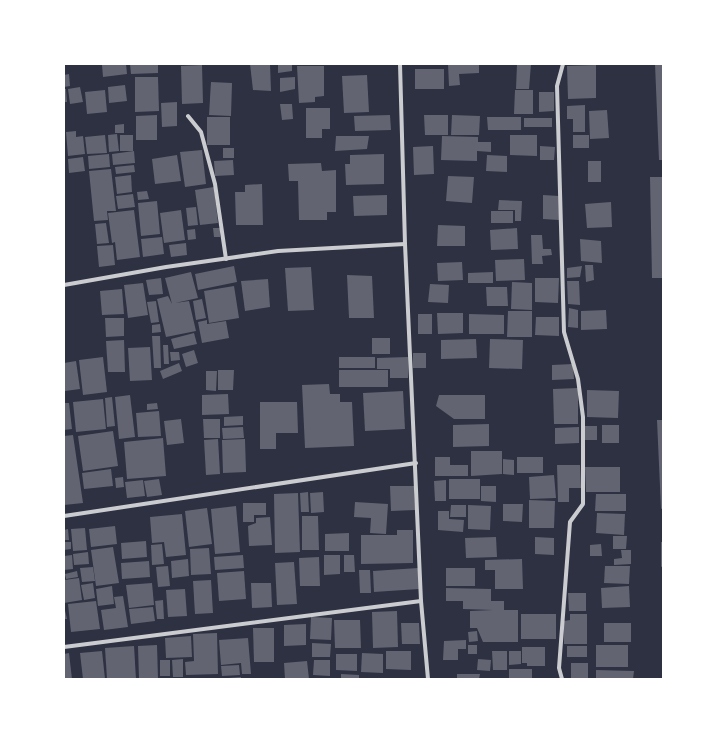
<svg xmlns="http://www.w3.org/2000/svg" width="727" height="743" font-family="Quicksand,sans-serif">
  <rect width="100%" height="100%" fill="#2d3142"/>
  <g fill="#626471">
    <path d="M126,64l1,10 -24,3 -1,-12z"/>
    <path d="M130,64h28v9l-27,1z"/>
    <path d="M250,64h20l1,27 -18,-1z"/>
    <path d="M278,64h14v7l-14,2z"/>
    <path d="M448,64h31v9l-20,1 1,11 -11,1z"/>
    <path d="M517,64h14l-2,25h-13z"/>
    <path d="M655,64h8v96h-4z"/>
    <path d="M202,65l1,38 -21,1 -1,-38z"/>
    <path d="M596,65v33l-28,1 -1,-33z"/>
    <path d="M297,66h27v30l-9,1v5l-16,1z"/>
    <rect x="415" y="69" width="29" height="20"/>
    <path d="M69,74l1,12 -6,1v-12z"/>
    <path d="M367,75l2,37 -25,1 -2,-37z"/>
    <path d="M135,77h23l1,34 -24,1z"/>
    <path d="M295,77v12l-15,3v-14z"/>
    <path d="M211,82l21,1 -1,33 -22,-1z"/>
    <path d="M125,85l2,16 -18,2 -1,-16z"/>
    <path d="M80,87l3,15 -13,2 -2,-15z"/>
    <path d="M64,89h2l1,13h-3z"/>
    <path d="M105,90l2,22 -20,2 -2,-22z"/>
    <path d="M515,90h18v24h-19z"/>
    <path d="M539,92h15v19l-15,1z"/>
    <path d="M177,102v24l-15,1 -1,-24z"/>
    <path d="M280,104h12l1,15 -11,1z"/>
    <path d="M585,105v27h-12v-13h-6v-13z"/>
    <path d="M306,108h24v21h-8v9h-16z"/>
    <path d="M607,110l2,28 -19,1 -1,-28z"/>
    <path d="M157,115v25h-21v-24z"/>
    <path d="M390,115l1,15 -36,1 -1,-15z"/>
    <path d="M424,115h24v20h-23z"/>
    <path d="M452,115l28,1 -1,19h-28z"/>
    <rect x="207" y="117" width="23" height="28"/>
    <path d="M487,117h34v13h-33z"/>
    <rect x="524" y="118" width="28" height="9"/>
    <path d="M124,124v9h-9v-8z"/>
    <path d="M76,131v6l7,-1 2,18 -17,2 -2,-24z"/>
    <path d="M117,134l2,17 -10,1 -1,-17z"/>
    <path d="M105,135l2,18 -20,1 -2,-17z"/>
    <rect x="120" y="135" width="13" height="16"/>
    <path d="M510,135h27v21l-27,-1z"/>
    <rect x="573" y="135" width="16" height="13"/>
    <path d="M336,136h33l-2,13 -32,2z"/>
    <path d="M442,136l36,1v5h13v10l-14,-1v10l-36,-1z"/>
    <path d="M433,146l1,28 -20,1 -1,-28z"/>
    <path d="M540,146l15,1 -1,13h-14z"/>
    <rect x="223" y="148" width="11" height="10"/>
    <path d="M202,150l4,34 -21,3 -5,-35z"/>
    <path d="M134,151l1,12 -22,2 -1,-11z"/>
    <path d="M109,154l1,13 -21,2 -1,-13z"/>
    <path d="M384,154v30l-38,1 -1,-21h5v-9z"/>
    <path d="M177,155l4,26 -26,3 -3,-25z"/>
    <path d="M487,155l20,1v16l-21,-1z"/>
    <path d="M83,157l2,14 -16,2 -1,-14z"/>
    <path d="M233,160l1,15 -19,1 -1,-15z"/>
    <rect x="588" y="161" width="13" height="21"/>
    <path d="M321,163l1,8 14,-1v42h-9v8h-28l-1,-39h-9l-1,-17z"/>
    <path d="M134,165l1,7 -19,2 -1,-7z"/>
    <path d="M111,169l5,42h-9l1,9 -14,1 -5,-50z"/>
    <path d="M131,175l1,17 -15,2 -2,-17z"/>
    <path d="M448,176l26,1 -2,26 -26,-2z"/>
    <path d="M650,177h13v101h-11z"/>
    <path d="M262,184l1,41h-27l-1,-33h10v-7z"/>
    <path d="M214,187l4,36 -18,2 -5,-35z"/>
    <path d="M147,191l2,8 -11,1 -1,-8z"/>
    <path d="M133,194l2,13 -17,2 -2,-13z"/>
    <path d="M387,195v20l-33,1 -1,-20z"/>
    <path d="M543,195l16,1v24l-16,-1z"/>
    <path d="M499,200l23,1 -1,20h-6v-11h-17z"/>
    <path d="M157,201l3,33 -19,2 -3,-33z"/>
    <path d="M611,202l1,25 -25,1 -2,-24z"/>
    <path d="M196,207l2,18 -10,1 -2,-18z"/>
    <path d="M134,210l6,47 -23,3 -2,-18 -3,1 -4,-30z"/>
    <path d="M181,210l4,30 -21,3 -4,-30z"/>
    <rect x="491" y="211" width="22" height="12"/>
    <path d="M106,223l3,20 -12,1 -2,-20z"/>
    <path d="M438,225l27,1v20h-28z"/>
    <path d="M213,228h7v9h-6z"/>
    <path d="M517,228l1,21 -27,1 -1,-20z"/>
    <path d="M195,229l1,10 -8,1 -1,-10z"/>
    <path d="M531,235h11l1,14h8l1,6 -10,1 1,8h-11z"/>
    <path d="M162,237l2,17 -21,3 -2,-18z"/>
    <path d="M580,239l21,2 1,22 -21,-2z"/>
    <path d="M186,243l1,12 -16,2 -2,-12z"/>
    <path d="M113,245l2,20 -16,2 -2,-21z"/>
    <path d="M524,259l1,21 -29,1 -1,-21z"/>
    <path d="M462,262l1,18 -25,1 -1,-18z"/>
    <path d="M585,265h8l1,15 -8,2z"/>
    <path d="M234,266l3,16 -39,8 -3,-16z"/>
    <path d="M582,266l-2,11 -13,1v-10z"/>
    <path d="M311,267l3,43 -26,1 -3,-43z"/>
    <path d="M191,272l7,26 -23,5 14,-2 7,30 -30,6 -9,-38 11,-3 4,8 -7,-26z"/>
    <path d="M493,272v11h-25v-10z"/>
    <path d="M347,275l25,1 2,42h-25z"/>
    <path d="M161,278l2,16 -14,1 -3,-15z"/>
    <path d="M535,278h24l-1,25 -23,-1z"/>
    <path d="M268,279l2,28 -25,4 -4,-30z"/>
    <path d="M567,281h12l1,24 -12,-1z"/>
    <path d="M512,282l20,1v27l-21,-1z"/>
    <path d="M143,283l5,32 -20,3 -4,-33z"/>
    <path d="M430,284l19,1 -1,18 -20,-1z"/>
    <path d="M234,286l5,32 -30,5 -5,-32z"/>
    <path d="M486,287h21l1,19h-21z"/>
    <path d="M122,289l2,25 -22,1 -2,-24z"/>
    <path d="M202,299l4,19 -10,2 -3,-19z"/>
    <path d="M156,301l3,21 -8,1 -4,-21z"/>
    <path d="M569,308l9,2v18l-10,-1z"/>
    <path d="M606,310l1,19 -26,1v-19z"/>
    <path d="M508,311h24v26h-25z"/>
    <path d="M437,313h26v20l-25,1z"/>
    <rect x="418" y="314" width="14" height="20"/>
    <path d="M469,314l35,1v19h-35z"/>
    <path d="M536,317h23v19l-24,-1z"/>
    <path d="M105,318h19v18l-18,1z"/>
    <path d="M207,320v4l19,-3 3,17 -27,5 -4,-21z"/>
    <path d="M160,324l1,8 -9,1v-8z"/>
    <path d="M194,333l3,11 -23,5 -3,-10z"/>
    <path d="M152,336h8l1,32h-7z"/>
    <rect x="372" y="338" width="18" height="16"/>
    <path d="M476,339l1,19 -36,1v-19z"/>
    <path d="M490,339l33,1 -1,29 -33,-1z"/>
    <path d="M124,340l1,32h-17l-2,-31z"/>
    <path d="M163,345h5l1,19h-5z"/>
    <path d="M150,347l2,33 -22,1 -2,-33z"/>
    <path d="M194,350l4,13 -12,4 -4,-13z"/>
    <path d="M170,352h9l1,8 -9,1z"/>
    <rect x="413" y="353" width="13" height="15"/>
    <path d="M103,357l4,35 -24,3 -4,-35z"/>
    <rect x="339" y="357" width="36" height="11"/>
    <path d="M408,357v21h-18v-9h-13v-11z"/>
    <path d="M76,361l4,28 -15,2 -1,-28z"/>
    <path d="M179,363l3,8 -19,8 -3,-8z"/>
    <path d="M573,364l1,15 -22,1v-15z"/>
    <path d="M218,370h16l-1,20h-15z"/>
    <rect x="339" y="370" width="49" height="17"/>
    <path d="M206,371h11l-1,20 -10,-1z"/>
    <path d="M329,384l1,10h10v8h12l2,44 -49,2 -3,-63z"/>
    <path d="M578,388v36h-24l-1,-35z"/>
    <path d="M587,390l32,1 -1,27 -31,-1z"/>
    <path d="M403,391l2,38 -40,2 -2,-38z"/>
    <path d="M228,394l1,20 -27,1v-20z"/>
    <path d="M130,395l5,42 -16,2 -4,-42z"/>
    <path d="M439,395h46v24h-31l-18,-13z"/>
    <path d="M112,397l3,29 -8,1 -2,-29z"/>
    <path d="M103,399l3,30 -30,3 -3,-30z"/>
    <path d="M260,402h37l1,31h-22v16h-16z"/>
    <path d="M64,403h5l3,26 -8,1z"/>
    <path d="M157,403l1,6 -11,1v-6z"/>
    <path d="M159,411l2,25 -23,1 -2,-24z"/>
    <path d="M243,416v9l-19,1v-9z"/>
    <path d="M181,419l3,24 -17,2 -3,-24z"/>
    <path d="M203,419h17v19h-16z"/>
    <path d="M657,420h6v88l-2,1z"/>
    <path d="M489,424v22l-36,1v-22z"/>
    <rect x="602" y="425" width="17" height="18"/>
    <rect x="585" y="426" width="12" height="14"/>
    <path d="M243,427l1,11 -21,1 -1,-11z"/>
    <path d="M579,427v16l-24,1v-16z"/>
    <path d="M113,431l5,35 -35,5 -5,-35z"/>
    <path d="M73,435l10,68 -19,2v-69z"/>
    <path d="M163,438l3,38 -39,3 -3,-37z"/>
    <path d="M218,439l2,35 -14,1 -2,-35z"/>
    <path d="M245,439l1,33 -23,1 -1,-33z"/>
    <path d="M471,451h31v23l-31,2z"/>
    <path d="M435,457h15v8h18v11h-33z"/>
    <rect x="517" y="457" width="26" height="16"/>
    <path d="M503,459l11,1v15l-11,-1z"/>
    <path d="M557,465h23l1,23h-12v14h-11z"/>
    <path d="M585,467h35v25h-34z"/>
    <path d="M111,469l2,17 -29,3 -2,-16z"/>
    <path d="M554,475l2,23 -26,1 -1,-22z"/>
    <path d="M123,477l1,10 -8,1 -1,-10z"/>
    <path d="M159,479l3,16 -15,2 -3,-16z"/>
    <rect x="449" y="479" width="31" height="20"/>
    <path d="M143,480l2,16 -18,2 -2,-16z"/>
    <path d="M446,480v21h-11l-1,-20z"/>
    <path d="M390,486h24l1,24 -24,1z"/>
    <path d="M481,486h15v16l-15,-1z"/>
    <path d="M308,492l1,20h-8l-1,-19z"/>
    <path d="M323,492l1,20 -13,1 -1,-20z"/>
    <path d="M298,493l2,59 -25,1 -1,-59z"/>
    <path d="M596,494h30v17h-31z"/>
    <path d="M529,500l26,1 -1,27h-25z"/>
    <path d="M355,502l33,2 -2,30 -16,-1 1,-15 -17,-1z"/>
    <path d="M243,503h23v12h-12v7h-11z"/>
    <path d="M503,504h20l-1,18 -19,-1z"/>
    <path d="M451,505h15v12h-16z"/>
    <path d="M468,505l23,1 -1,24 -22,-1z"/>
    <path d="M236,506l4,46 -25,2 -4,-45z"/>
    <path d="M207,508l5,36 -23,3 -4,-36z"/>
    <path d="M438,511h11v8l15,1 -1,12 -25,-2z"/>
    <path d="M597,513l28,1 -1,21 -28,-2z"/>
    <path d="M182,514l4,41 -20,2 -2,-15 -12,1 -2,-26z"/>
    <path d="M302,516h16l1,34h-17z"/>
    <path d="M270,517l2,28 -23,1 -1,-20 8,-3v-5z"/>
    <path d="M115,526l2,18 -26,3 -2,-18z"/>
    <path d="M85,528l2,22 -14,1 -2,-22z"/>
    <path d="M68,529l1,11h-5v-10z"/>
    <path d="M397,530h16v33l-52,1v-29h36z"/>
    <path d="M349,533v18h-24v-17z"/>
    <path d="M613,536h14l-1,13h-13z"/>
    <path d="M496,537l1,20 -31,1 -1,-20z"/>
    <path d="M535,537l19,1v17l-19,-1z"/>
    <path d="M146,541l1,16 -25,2 -1,-16z"/>
    <path d="M64,542h7v7l-7,1z"/>
    <path d="M661,542h2v24l-2,1z"/>
    <path d="M162,544l2,20 -12,1 -1,-20z"/>
    <path d="M601,544l1,12h-12v-11z"/>
    <path d="M113,547l6,36 -23,3 -5,-36z"/>
    <path d="M209,548l2,26 -20,1 -1,-26z"/>
    <path d="M621,550h10v14l-17,1v-6l8,-1z"/>
    <path d="M88,552l1,12 -15,1 -1,-11z"/>
    <path d="M72,555l1,14 -9,1v-14z"/>
    <path d="M243,555l1,13 -29,2 -1,-13z"/>
    <path d="M324,555h16v19l-16,1z"/>
    <path d="M344,555h10l1,17h-11z"/>
    <path d="M319,557l1,29h-20l-1,-28z"/>
    <path d="M188,559l1,17 -17,2 -1,-17z"/>
    <path d="M522,559l1,30h-28v-19h-10v-10z"/>
    <path d="M149,561l1,16 -28,2 -1,-16z"/>
    <path d="M294,562l3,42 -20,1 -2,-42z"/>
    <path d="M168,566l2,20 -12,1 -2,-20z"/>
    <path d="M605,566h25l-1,18 -25,-1z"/>
    <path d="M93,567l2,14 -13,1 -2,-14z"/>
    <path d="M418,568l1,21 -45,3 -1,-21z"/>
    <rect x="446" y="568" width="29" height="18"/>
    <path d="M359,570h11l1,23h-11z"/>
    <path d="M77,571l1,6 -12,2 -1,-5z"/>
    <path d="M244,571l2,28 -27,2 -2,-28z"/>
    <path d="M79,578l3,22 -18,3v-23z"/>
    <path d="M211,580l2,33 -18,1 -2,-33z"/>
    <path d="M93,583l2,15 -11,2 -3,-15z"/>
    <path d="M152,583l2,22 -25,3 -3,-23z"/>
    <path d="M251,583h20l1,24 -20,1z"/>
    <path d="M112,586l2,18 -16,2 -2,-17z"/>
    <path d="M629,586l1,21 -28,1 -1,-20z"/>
    <path d="M446,588l45,1v12h13v9h14v32h-35l-6,-14h-7v-17l23,-1 -30,-1v-8h-17z"/>
    <path d="M185,589l2,27 -19,1 -2,-27z"/>
    <path d="M568,593h18v18h-17z"/>
    <path d="M123,596l5,31 -24,3 -3,-20 15,-2 -2,-11z"/>
    <path d="M163,600l1,19h-7l-2,-18z"/>
    <path d="M96,601l4,28 -29,3 -3,-28z"/>
    <path d="M64,606l3,13h-3z"/>
    <path d="M153,607l2,14 -24,3 -2,-15z"/>
    <path d="M397,611l1,36 -25,1 -1,-36z"/>
    <rect x="521" y="614" width="35" height="25"/>
    <path d="M570,614h17v30h-23v-23l6,-1z"/>
    <path d="M311,617l21,1 -1,22 -21,-1z"/>
    <path d="M334,620h26l1,28h-26z"/>
    <path d="M401,623h18l1,21h-18z"/>
    <rect x="604" y="623" width="27" height="19"/>
    <path d="M306,624v21l-22,1v-21z"/>
    <path d="M253,628h21v34h-20z"/>
    <path d="M477,631l1,10 -9,1 -1,-10z"/>
    <path d="M217,633l1,41 -32,1 -1,-13 9,-1 -1,-27z"/>
    <path d="M191,636l1,21 -26,1 -1,-20z"/>
    <path d="M248,638l3,36h-9l-1,-11 -20,2 -2,-25z"/>
    <path d="M466,640v9h-8v11h-15l1,-19z"/>
    <path d="M312,643l19,1 -1,13h-18z"/>
    <path d="M157,645l1,34h-19l-1,-33z"/>
    <rect x="468" y="645" width="9" height="9"/>
    <rect x="596" y="645" width="32" height="22"/>
    <path d="M134,646l2,33h-29l-2,-31z"/>
    <rect x="567" y="646" width="20" height="11"/>
    <path d="M522,647h23v19h-18v-3h-5z"/>
    <path d="M102,651l3,28h-22l-3,-26z"/>
    <path d="M386,651h25v19l-25,-1z"/>
    <path d="M492,651h15v19h-14z"/>
    <path d="M509,651h12v13l-12,1z"/>
    <path d="M69,653l3,26h-8v-25z"/>
    <path d="M362,653l21,1v19l-22,-1z"/>
    <path d="M336,654h21v17l-21,-1z"/>
    <path d="M183,659v18h-10l-1,-17z"/>
    <path d="M478,659l13,1 -1,11 -13,-1z"/>
    <rect x="160" y="660" width="10" height="16"/>
    <path d="M314,660h16v16l-17,-1z"/>
    <path d="M307,661l2,18h-24l-1,-16z"/>
    <rect x="571" y="663" width="17" height="16"/>
    <path d="M239,665l1,10 -18,1 -1,-10z"/>
    <rect x="509" y="669" width="23" height="10"/>
    <path d="M596,670l38,1 -1,8h-37z"/>
    <path d="M341,674l18,1v4h-18z"/>
    <path d="M457,674h23l-1,5h-22z"/>
    <path d="M241,677v2h-13v-1z"/>
  </g>
  <g fill="none" stroke-linecap="round" stroke-linejoin="round">
    <g stroke="#caccd0" stroke-width="4">
      <path d="M400,64l5,180 16,357 7,78"/>
      <path d="M188,116l13,16 14,52 11,75"/>
      <path d="M64,285l102,-18 112,-16 127,-7"/>
      <path d="M64,516l352,-53"/>
      <path d="M64,647l357,-46"/>
      <path d="M562,679l-3,-11 11,-146 13,-18v-87l-5,-38 -14,-47 -7,-246 6,-22"/>
    </g>
  </g>
  <rect width="727" height="743" fill="none" stroke="#ffffff" stroke-width="130"/>
</svg>
